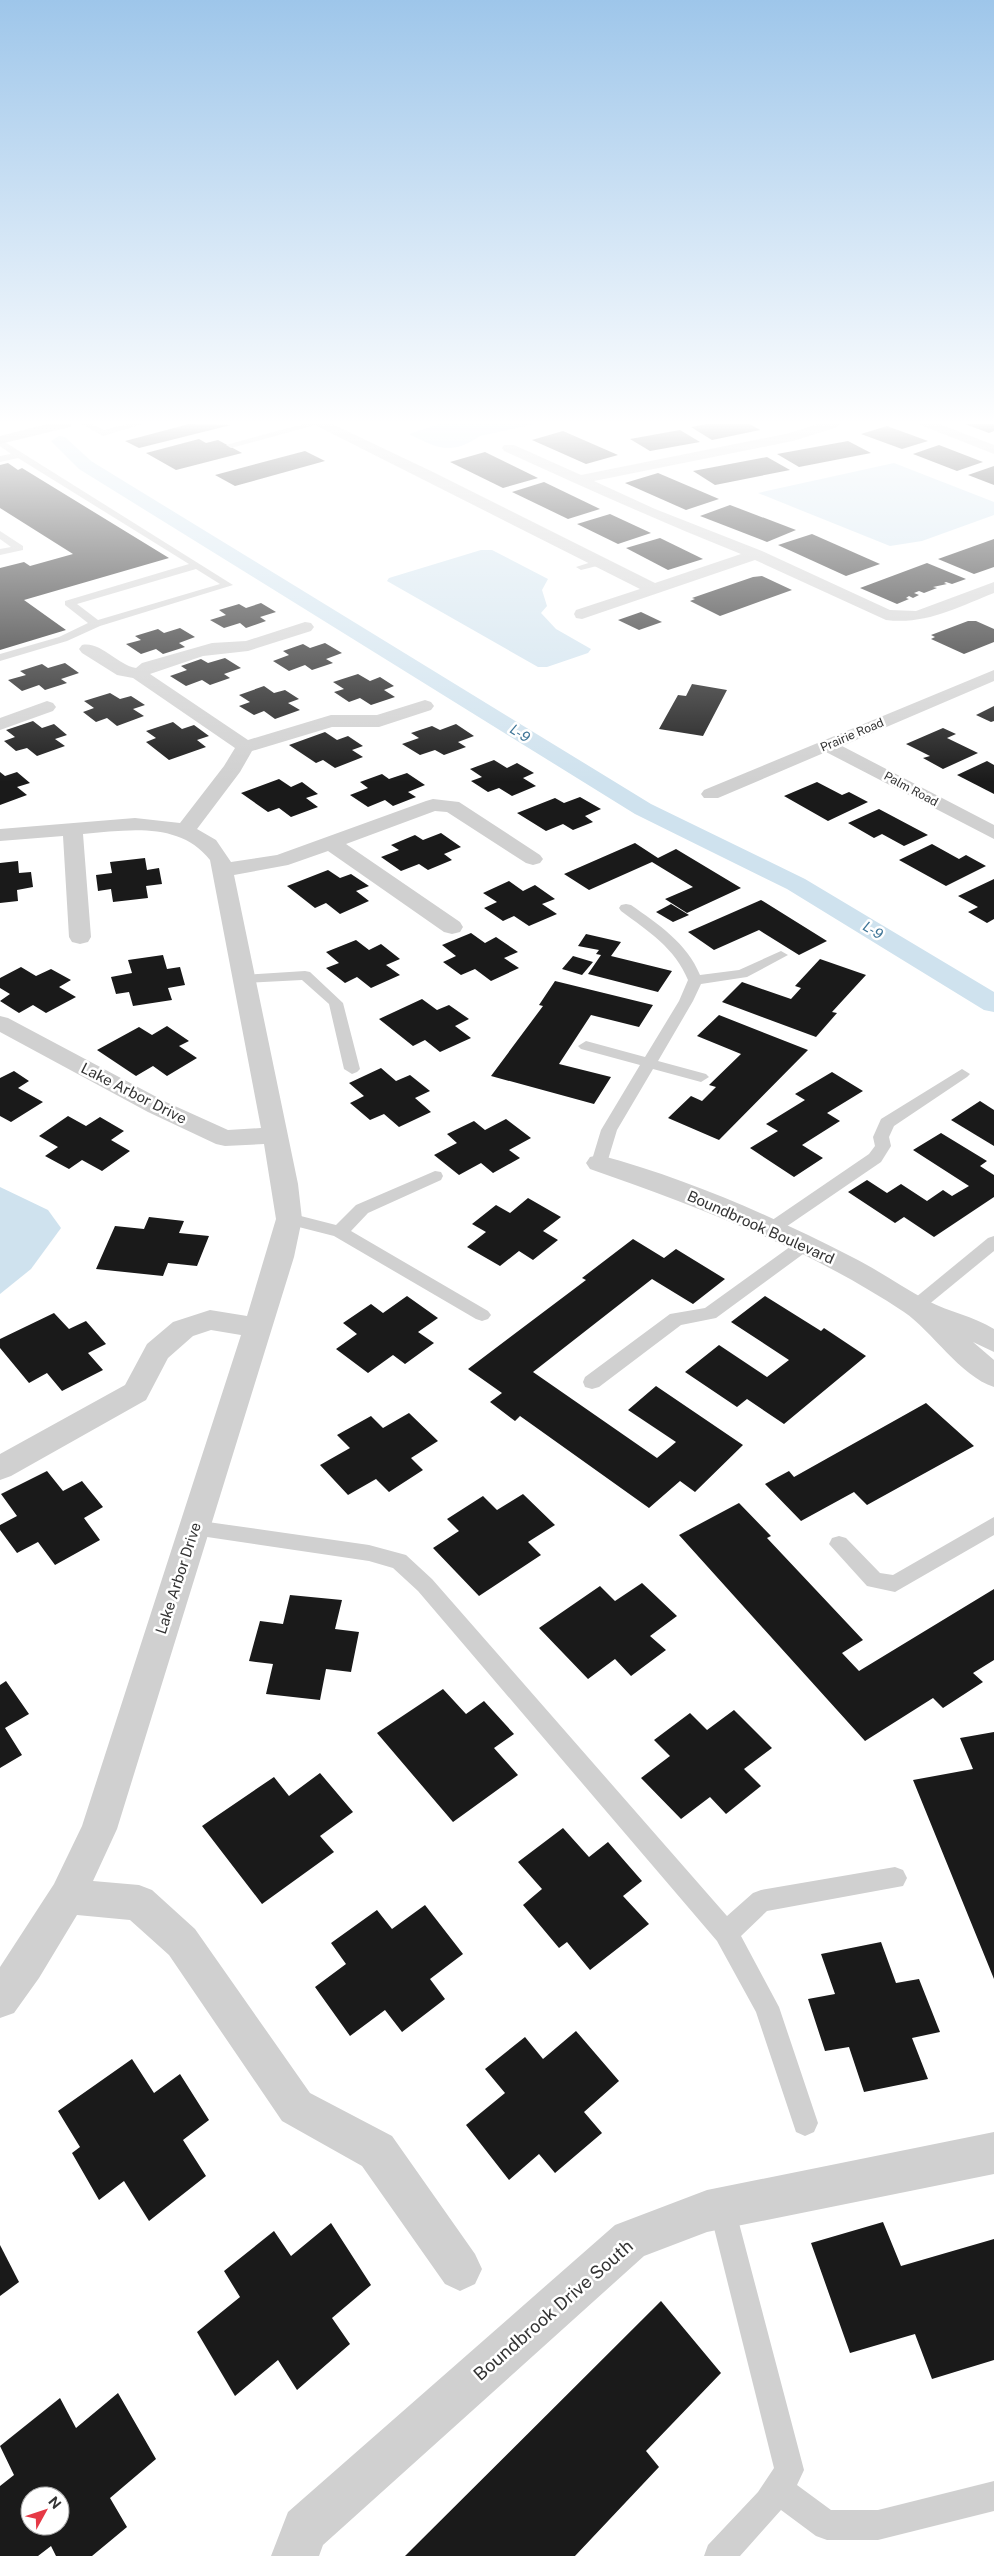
<svg xmlns="http://www.w3.org/2000/svg" width="994" height="2556" font-family="'Public Sans',sans-serif">
  <rect width="100%" height="100%" fill="#fff"/>
  <g fill="#cfe2ee">
    <path d="M439,424h96l-55,12c-29,20 -43,12 -71,-2z"/>
    <path d="M894,463l100,39v13l-72,26 -32,5 -132,-53z"/>
    <path d="M481,550h11l56,29 -6,11 5,16 -6,7 15,16 35,20 -3,4 -41,14h-9l-151,-86 2,-3z"/>
    <path d="M0,1187l48,23 13,18 -30,41 -31,25z"/>
  </g>
  <g fill="none" stroke-linecap="round" stroke-linejoin="round">
    <path fill="#cfe2ee" fill-rule="evenodd" d="M59,436l6,1 26,24 560,343 154,75 189,113v20l-10,-2 -197,-121 -152,-75 -556,-345 -28,-28z"/>
  </g>
  <g fill="#1a1a1a" fill-rule="evenodd">
    <path d="M189,424l42,1 -92,23 -14,-7z"/>
    <path d="M707,424h43l10,6 -48,10 -21,-13z"/>
    <path d="M965,424h29v7l-5,2z"/>
    <path d="M887,426l41,15 -26,8 -41,-15z"/>
    <path d="M680,430l20,12 -50,9 -20,-12z"/>
    <path d="M563,431l55,24 -32,9 -54,-24z"/>
    <path d="M199,439l7,4 12,-3 24,13 -66,17 -30,-17z"/>
    <path d="M848,441l23,12 -72,14 -22,-13z"/>
    <path d="M939,445l44,17 -26,9 -44,-17z"/>
    <path d="M305,451l20,10 -90,25 -20,-11z"/>
    <path d="M485,452l53,26 -35,10 -53,-26z"/>
    <path d="M767,457l23,13 -75,15 -22,-14z"/>
    <path d="M8,463l10,7 4,-2 147,90 -145,42 42,30 -66,20v-82l24,-6 6,4 43,-12 -73,-46v-43z"/>
    <path d="M994,466v19l-26,-10z"/>
    <path d="M658,473l61,26 -33,11 -61,-27z"/>
    <path d="M544,482l56,27 -32,10 -56,-27z"/>
    <path d="M730,505l66,25 -29,12 -67,-26z"/>
    <path d="M610,514l41,19 -33,11 -41,-20z"/>
    <path d="M812,534l68,30 -34,12 -68,-31z"/>
    <path d="M660,538l43,21 -35,11 -42,-22z"/>
    <path d="M994,539v28l-20,7 -36,-15z"/>
    <path d="M927,563l39,16 -14,5 -6,-2 -2,1 3,1 -14,3 4,1 -13,5 -5,-2 -5,2 5,2 -6,3 -4,-2 -3,2 3,1 -12,5 -37,-16z"/>
    <path d="M762,576l30,14 -72,26 -30,-15 5,-2 -3,-1 61,-21z"/>
    <path d="M261,603l15,9 -16,5 6,4 -20,7 -6,-5 -16,5 -14,-8 16,-5 -7,-5 20,-6 7,4z"/>
    <path d="M641,612l21,10 -23,8 -21,-10z"/>
    <path d="M968,621h8l18,8v13l-30,12 -33,-15 4,-2 -4,-2z"/>
    <path d="M180,628l15,9 -16,6 6,4 -22,7 -7,-5 -15,5 -15,-10 15,-4 -6,-4 23,-7 6,4z"/>
    <path d="M325,643l17,10 -16,6 7,4 -21,7 -7,-5 -16,6 -16,-10 16,-6 -6,-4 20,-7 7,4z"/>
    <path d="M225,658l16,10 -17,6 6,4 -20,7 -8,-5 -16,6 -16,-10 17,-6 -6,-4 20,-7 7,4z"/>
    <path d="M65,663l14,10 -18,6 6,4 -22,7 -6,-5 -17,6 -14,-11 18,-5 -6,-4 22,-7 6,4z"/>
    <path d="M358,674l12,7 10,-4 14,9 -10,4 11,7 -24,8 -11,-7 -11,4 -15,-10 10,-3 -11,-7z"/>
    <path d="M692,684l35,6 -24,46 -44,-7 19,-34 8,1z"/>
    <path d="M264,686l10,7 11,-3 14,9 -11,4 12,7 -25,9 -11,-8 -10,4 -15,-9 11,-4 -11,-7z"/>
    <path d="M110,693l10,6 11,-3 14,9 -12,4 11,7 -27,10 -10,-8 -11,4 -13,-10 11,-4 -10,-7z"/>
    <path d="M994,706v15l-3,1 -15,-7z"/>
    <path d="M33,721l9,7 12,-4 13,11 -12,4 10,7 -28,10 -10,-8 -11,3 -12,-10 11,-4 -9,-7z"/>
    <path d="M173,722l9,7 12,-4 15,11 -12,4 9,7 -37,13 -23,-18 10,-4 -10,-7z"/>
    <path d="M456,724l18,12 -16,6 8,5 -22,8 -9,-5 -15,5 -18,-11 17,-6 -8,-5 21,-7 8,4z"/>
    <path d="M943,728l13,6 -9,4 31,15 -35,16 -20,-11 7,-2 -24,-12z"/>
    <path d="M325,732l12,8 11,-4 15,10 -11,4 11,7 -28,11 -12,-8 -7,3 -27,-18z"/>
    <path d="M494,760l13,8 10,-5 17,10 -11,5 13,8 -24,10 -13,-8 -11,4 -17,-11 11,-4 -12,-8z"/>
    <path d="M987,761l7,4v29l-37,-19z"/>
    <path d="M0,772l5,4 12,-4 13,11 -13,4 10,8 -27,10z"/>
    <path d="M407,773l18,12 -17,7 8,5 -23,9 -8,-6 -17,7 -18,-12 18,-7 -8,-6 22,-8 7,5z"/>
    <path d="M279,779l12,8 11,-5 16,12 -12,4 12,9 -27,10 -12,-9 -11,4 -27,-19z"/>
    <path d="M817,782l25,13 7,-3 19,10 -40,19 -44,-25z"/>
    <path d="M580,797l21,12 -16,7 8,6 -20,8 -10,-6 -17,7 -29,-18 38,-15 9,5z"/>
    <path d="M879,809l49,26 -24,11 -22,-12 -8,4 -26,-15z"/>
    <path d="M441,833l20,14 -17,7 8,6 -24,10 -9,-6 -18,7 -20,-14 18,-7 -8,-5 24,-10 8,5z"/>
    <path d="M635,843l23,15 18,-9 65,39 -54,25 -22,-14 28,-12 -41,-25 -63,28 -25,-16z"/>
    <path d="M932,844l27,15 7,-4 20,11 -40,20 -47,-26z"/>
    <path d="M145,858l2,12 12,-2 3,16 -16,2 2,12 -35,4 -2,-13 -13,2 -2,-16 16,-2 -2,-11z"/>
    <path d="M18,861l1,12 12,-1 2,15 -16,3 1,11 -18,2v-40z"/>
    <path d="M328,870l12,8 11,-4 18,12 -13,5 13,10 -29,13 -14,-11 -11,5 -28,-22z"/>
    <path d="M994,879v40l-7,4 -19,-11 10,-5 -20,-11z"/>
    <path d="M509,881l14,10 12,-6 20,14 -13,5 15,10 -28,12 -15,-10 -11,5 -19,-13 13,-6 -14,-9z"/>
    <path d="M761,900l66,41 -28,14 -40,-25 -45,20 -26,-18z"/>
    <path d="M671,904l18,11 -16,7 -17,-10z"/>
    <path d="M471,933l14,10 11,-6 22,15 -14,6 15,10 -28,13 -16,-12 -14,6 -18,-13 13,-6 -14,-11z"/>
    <path d="M586,934l35,8 -10,14 61,15 -14,21 -70,-18 13,-19 -5,-1 3,-4 -21,-4z"/>
    <path d="M356,940l13,10 12,-6 19,15 -14,6 14,10 -29,13 -14,-11 -12,6 -19,-15 13,-5 -13,-11z"/>
    <path d="M163,955l4,14 13,-2 5,18 -17,3 4,12 -39,6 -4,-14 -13,2 -5,-17 21,-4 -4,-13z"/>
    <path d="M573,956l20,6 -11,13 -20,-6z"/>
    <path d="M820,959l46,16 -34,37 5,1 -21,24 -94,-35 20,-20 49,17 10,-11 -6,-2z"/>
    <path d="M21,967l15,9 15,-7 20,11 -12,7 17,10 -30,16 -13,-8 -14,8 -19,-12 10,-7 -10,-6v-10z"/>
    <path d="M555,981l98,24 -14,22 -48,-12 -32,49 52,13 -17,27 -103,-28 52,-70 -4,-1z"/>
    <path d="M422,999l15,11 12,-5 20,14 -14,7 16,12 -31,14 -15,-12 -12,6 -34,-27z"/>
    <path d="M719,1015l89,35 -89,90 -51,-22 23,-22 11,5 14,-14 -7,-2 32,-31 -44,-18z"/>
    <path d="M167,1026l22,15 -10,5 18,12 -30,18 -14,-10 -17,10 -39,-26 42,-23 13,8z"/>
    <path d="M381,1068l15,13 14,-6 20,16 -15,7 16,14 -32,15 -15,-13 -14,6 -20,-17 14,-7 -15,-13z"/>
    <path d="M14,1071l15,10 -11,7 25,14 -32,20 -11,-6v-38z"/>
    <path d="M832,1072l31,19 -36,22 13,8 -38,24 21,13 -29,19 -44,-29 28,-17 -12,-7 39,-24 -10,-6z"/>
    <path d="M980,1101l14,9v36l-43,-26z"/>
    <path d="M68,1116l18,10 14,-9 24,14 -13,9 19,11 -28,20 -20,-11 -13,9 -24,-13 13,-9 -19,-11z"/>
    <path d="M506,1119l25,19 -22,12 11,8 -27,15 -12,-10 -22,12 -25,-20 23,-12 -10,-9 27,-13 11,9z"/>
    <path d="M941,1133l46,28 -7,5 14,9v22l-60,40 -30,-20 -9,6 -47,-31 19,-12 20,13 14,-9 26,17 16,-11 9,6 17,-10 -56,-36z"/>
    <path d="M528,1198l33,19 -18,14 15,9 -25,20 -14,-9 -19,15 -33,-19 19,-15 -14,-8 24,-19 14,8z"/>
    <path d="M149,1217l35,4 -5,12 30,3 -12,30 -29,-3 -5,13 -67,-7 19,-43 29,3z"/>
    <path d="M633,1239l31,19 12,-9 49,30 -32,25 -41,-25 -119,93 124,86 19,-16 -48,-32 28,-24 87,59 -48,47 -15,-11 -31,27 -129,-92 -5,5 -25,-19 12,-9 -34,-24 118,-89 -4,-2z"/>
    <path d="M407,1296l31,22 -20,14 16,11 -29,21 -12,-9 -25,18 -32,-24 21,-15 -14,-11 28,-19 12,9z"/>
    <path d="M765,1296l56,35 3,-3 42,28 -82,68 -37,-25 -10,8 -52,-35 34,-27 48,32 22,-17 -58,-38z"/>
    <path d="M54,1313l15,16 17,-8 20,23 -18,9 15,17 -41,21 -15,-18 -18,10 -29,-35v-9z"/>
    <path d="M926,1403l48,43 -107,59 -13,-13 -53,29 -36,-37 24,-13 5,6z"/>
    <path d="M409,1413l29,28 -27,17 12,12 -34,22 -13,-13 -28,16 -28,-30 30,-17 -13,-13 34,-19 12,12z"/>
    <path d="M47,1471l16,20 19,-10 21,26 -19,11 16,22 -45,25 -17,-23 -21,11 -17,-23v-5l17,-9 -16,-22z"/>
    <path d="M523,1494l32,31 -27,17 13,13 -62,41 -46,-48 26,-17 -12,-12 36,-23 14,14z"/>
    <path d="M739,1503l32,33 -4,2 96,102 -21,13 17,18 135,-82v71l-21,13 10,9 -40,26 -10,-10 -68,43 -186,-206z"/>
    <path d="M642,1583l35,33 -27,20 16,14 -35,26 -16,-17 -27,20 -49,-51 61,-42 15,15z"/>
    <path d="M290,1595l52,5 -7,29 24,3 -8,40 -25,-3 -6,31 -54,-6 7,-30 -24,-3 11,-40 23,3z"/>
    <path d="M6,1681l23,33 -24,14 17,27 -22,13v-83z"/>
    <path d="M443,1689l23,25 18,-13 30,33 -20,14 24,27 -65,47 -76,-89z"/>
    <path d="M734,1710l38,38 -28,21 17,17 -35,28 -16,-17 -29,22 -40,-41 29,-22 -16,-16 36,-27 17,17z"/>
    <path d="M994,1732v247l-81,-199 60,-11 -13,-31z"/>
    <path d="M320,1773l33,39 -33,24 14,16 -72,52 -60,-78 72,-49 15,19z"/>
    <path d="M563,1828l26,29 19,-15 34,39 -19,15 26,28 -59,46 -23,-28 -8,6 -36,-43 19,-16 -24,-27z"/>
    <path d="M425,1905l38,49 -33,25 15,20 -43,33 -17,-22 -35,26 -35,-49 31,-23 -15,-21 46,-33 15,19z"/>
    <path d="M881,1942l15,41 23,-4 21,53 -28,6 16,41 -64,13 -15,-45 -24,4 -17,-52 27,-5 -14,-40z"/>
    <path d="M576,2031l43,50 -35,31 18,21 -47,40 -16,-19 -30,26 -43,-55 39,-32 -20,-24 40,-32 18,22z"/>
    <path d="M132,2059l22,34 26,-19 29,46 -26,20 23,36 -57,45 -25,-40 -25,19 -27,-47 8,-6 -22,-36z"/>
    <path d="M883,2222l18,44 93,-27v121l-62,19 -17,-45 -65,19 -39,-110z"/>
    <path d="M331,2223l40,62 -39,33 18,26 -53,46 -19,-30 -43,36 -38,-64 43,-35 -16,-26 50,-40 17,25z"/>
    <path d="M0,2245l19,37 -19,14z"/>
    <path d="M661,2301l60,72 -75,78 13,16 -84,89h-170z"/>
    <path d="M118,2393l38,66 -46,39 17,29 -35,29h-36l-5,-10 -13,10h-38v-70l14,-11 -14,-29 60,-48 16,30zM30,2496h30v30h-30z"/>
  </g>
  <g fill="none" stroke-linecap="round" stroke-linejoin="round">
    <g fill="#d0d0d0" fill-rule="evenodd">
      <path d="M82,424h11l11,6 23,-6h16l-40,12z"/>
      <path d="M303,424h16l-88,24 -5,-3z"/>
      <path d="M0,439l233,146 -133,41 -33,15 -67,20v-7l59,-17 29,-14 -23,-18v-4l124,-37 -171,-106 -18,4v-6l11,-2 -11,-8zM196,569l24,15 -122,36 -21,-16z"/>
      <path d="M0,531l23,15v4l-23,5v-6l11,-2 -11,-8z"/>
      <path d="M601,559l4,1v4l-24,6 -5,-3z"/>
      <path d="M626,904l5,1c27,19 56,38 69,70l39,-5 42,-19 7,4 -41,22 -46,7 -8,17 -35,60 48,13 3,3 -8,5 -48,-13 -36,61 -10,33 -2,4h-12l-2,-4 10,-33 39,-65 -59,-16 -3,-3 8,-5 59,16 34,-56 9,-21c-13,-32 -40,-49 -67,-69l-2,-3 2,-3z"/>
      <path d="M305,971l5,1 33,31 17,66 -3,3 -5,2 -8,-5 -15,-65 -27,-24 -58,3 -7,-4 7,-4z"/>
      <path d="M962,1069l8,5 -3,3 -73,49 -5,11 2,9 -10,16 -104,71h-12l-3,-4 3,-4 104,-71 6,-8 -2,-9 8,-18z"/>
      <path d="M435,1171l6,1 2,4 -2,4 -73,33 -17,18 137,80 3,4 -3,4 -6,2 -6,-2 -142,-83 -51,-13 -2,-4 2,-4 6,-2 47,12 20,-20z"/>
      <path d="M994,1236v15l-72,59 -6,2 -6,-2 -3,-4 3,-4 78,-64z"/>
      <path d="M804,1239l6,2 3,4 -3,4 -94,69 -35,7 -82,62 -7,2 -7,-2 -2,-5 2,-5 85,-63 35,-6 93,-67z"/>
      <path d="M994,1517v18l-99,57 -28,-6 -38,-42 3,-6 7,-2 7,2 34,35 13,2z"/>
      <path d="M194,1520l175,25 37,10 26,24 295,337 26,-23 8,-3 134,-23 8,3 4,8 -4,8 -136,25 -26,25 38,71 39,116 -4,9 -9,4 -9,-4 -40,-120 -39,-71 -299,-350 -25,-23 -24,-7 -182,-27 -3,-6 3,-6z"/>
      <path d="M722,2195l10,3 3,10 69,262 -7,15 34,25h47l116,-29v30l-116,29h-51l-11,-4 -35,-26 -41,46h-36l4,-11 50,-53 16,-24 -65,-260 3,-10z"/>
    </g>
    <g fill="#d0d0d0" fill-rule="evenodd">
      <path d="M313,424h19l101,48 222,111 86,-29c-80,-32 -158,-67 -237,-103l-2,-3 2,-3h10l67,30 209,-42 27,-9h22l-2,3 -44,14 -199,40 61,28 107,42 128,59 26,1 78,-29v11c-36,14 -68,32 -108,27l-131,-60 -173,59 -6,-1 -2,-4 2,-4 64,-21z"/>
      <path d="M918,424h21l55,21v9z"/>
      <path d="M305,622l6,1 3,4 -3,4 -63,20 -45,5 -53,18 98,66 83,-25h46l48,-15 6,2 3,4 -3,4 -52,17h-47l-80,24 -12,21 -43,57 19,11 15,22 46,-7 149,-54 7,-2 26,3 81,53 3,4 -3,4 -7,2 -7,-2 -79,-51 -12,-1 -89,33 114,78 3,5 -3,5 -8,2 -8,-2 -116,-81 -40,14 -54,10 64,309 4,35 -8,38 -177,572 -24,52 46,4 13,5 43,39 115,164 82,43 83,118 7,15 -7,15 -15,7 -15,-7 -83,-118 -80,-45 -113,-166 -39,-35 -53,-5 -38,63 -25,35 -14,5v-51l54,-83 28,-58 159,-491 -30,-5 -18,6 -25,22 -22,42 -135,76 -11,4v-26l125,-69 22,-41 26,-22 37,-12 37,6 29,-97 -12,-75 -39,2 -9,-2 -68,-32 -148,-80v-16l8,2 158,84 62,28 33,-2 -51,-268c-30,-39 -83,-30 -127,-26l8,103 -3,5 -8,2 -8,-2 -3,-5 -6,-101 -63,5v-12l135,-11 45,5 44,-57 11,-18 -102,-70 -16,-3 -35,-22 -3,-4 3,-4c19,-4 35,20 54,23l6,-5 70,-20 34,-2z"/>
      <path d="M994,670v11l-152,65 152,79v14l-168,-87 -108,46h-14l-3,-4 3,-4z"/>
      <path d="M47,701l6,2 3,4 -3,4 -53,19v-12z"/>
      <path d="M599,1155c87,23 173,61 253,102 26,13 50,30 76,44 21,11 45,15 66,28v23l-21,-10 21,18v27c-34,-11 -62,-56 -90,-75 -96,-64 -206,-105 -314,-143l-4,-6 4,-6z"/>
      <path d="M994,2132v42l-287,58 -63,24 -321,289 -4,11h-48l17,-44 327,-287 92,-35z"/>
    </g>
    <path fill="#bdbdbd" fill-rule="evenodd" d="M47,424h25l-2,3 -70,17v-8z"/>
  </g>
  <linearGradient id="sky" x2="0" y2="1"><stop stop-color="#9ec6ea"/><stop offset="0.54" stop-color="#fff"/><stop offset="1" stop-color="#fff" stop-opacity="0"/></linearGradient>
  <rect width="994" height="782" fill="url(#sky)"/>
  <g text-anchor="middle" dominant-baseline="central" stroke-width="5" stroke-linejoin="round" paint-order="stroke">
    <g font-size="12" fill="#333" stroke="#fff">
      <text transform="translate(852 735) rotate(-23)">Prairie Road</text>
      <text transform="translate(911 789) rotate(28)">Palm Road</text>
    </g>
    <g font-size="14" font-style="italic" fill="#3f7597" stroke="#fff">
      <text transform="translate(520 733) rotate(32)">L-9</text>
      <text transform="translate(873 930) rotate(31)">L-9</text>
    </g>
    <g font-size="15" fill="#333" stroke="#fff">
      <text transform="translate(134 1093) rotate(27)">Lake Arbor Drive</text>
      <text transform="translate(761 1227) rotate(24)">Boundbrook Boulevard</text>
      <text transform="translate(178 1578) rotate(-72)">Lake Arbor Drive</text>
    </g>
    <g font-size="18" fill="#333" stroke="#fff">
      <text transform="translate(553 2310) rotate(-41)">Boundbrook Drive South</text>
    </g>
  </g>
  <g transform="translate(45 2511) rotate(50)"><circle r="24" fill="#ffffff" stroke="#adadad"/>
  <path d="M0-4L9 19L0 12L-9 19Z" fill="#e63946"/>
  <text y="-8" font-size="14" font-weight="bold" text-anchor="middle" fill="#333333">N</text>
  </g>
</svg>
